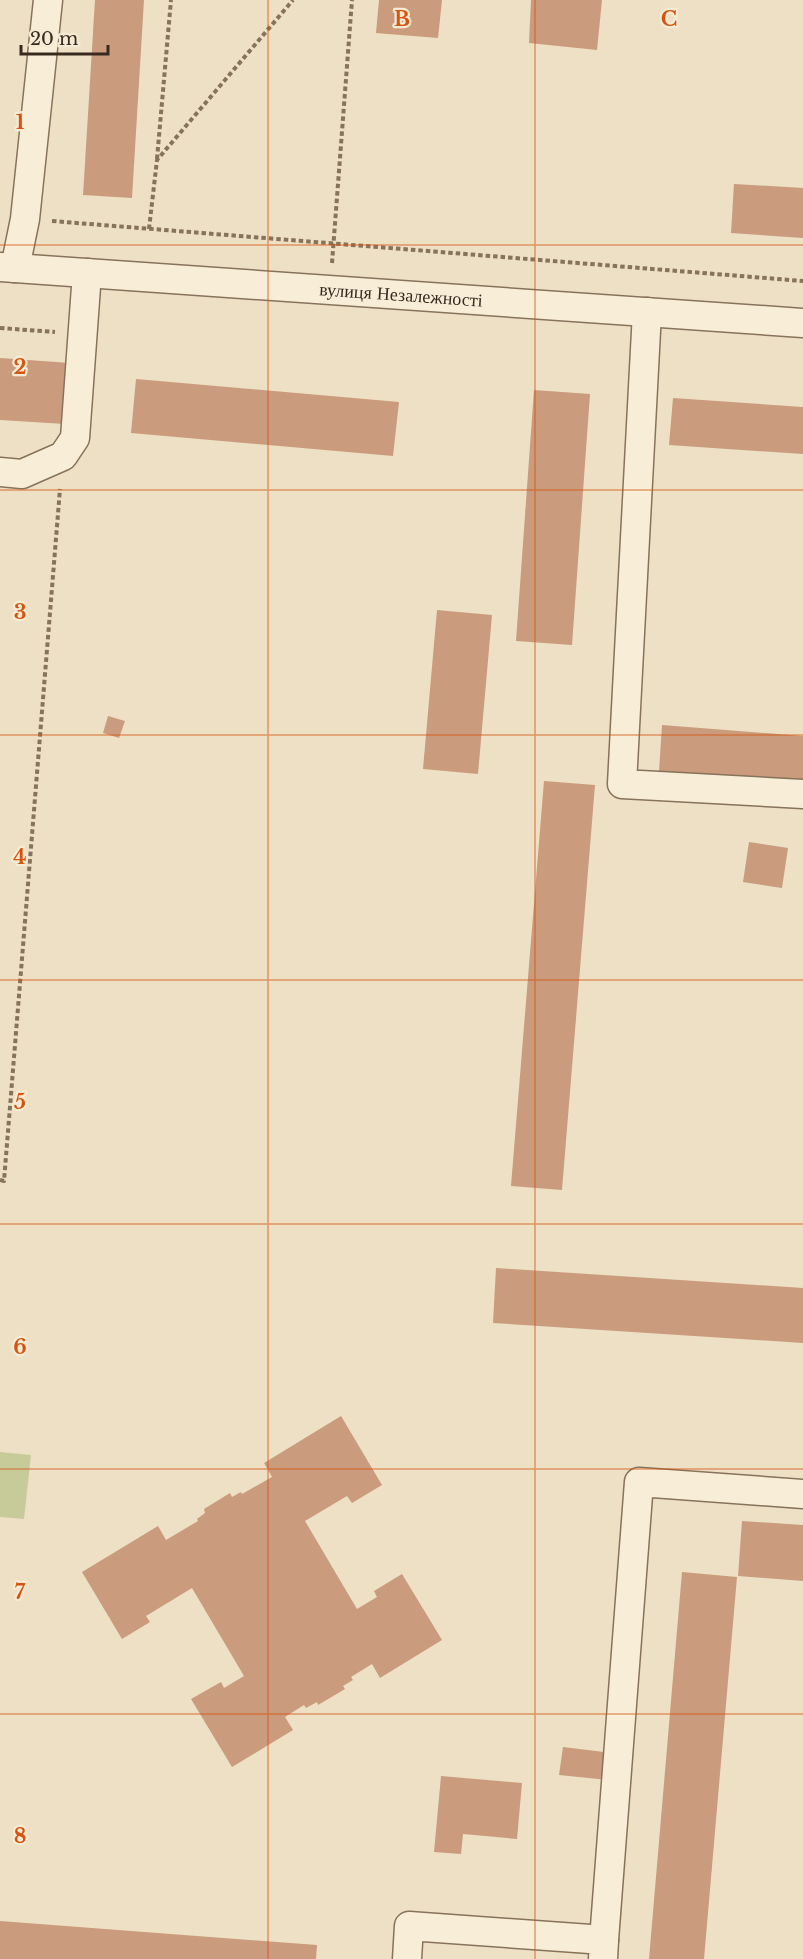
<svg xmlns="http://www.w3.org/2000/svg" width="803" height="1959" font-family="'Libre Baskerville',serif">
  <rect width="100%" height="100%" fill="#ede0c5"/>
  <path fill="#c6cb99" d="M0,1452l31,3 -7,64 -24,-2z"/>
  <g fill="#ca9b7c">
    <path d="M95,0h49l-12,198 -49,-3z"/>
    <path d="M379,0h63l-4,38 -62,-5z"/>
    <path d="M531,0h71l-5,50 -68,-7z"/>
    <path d="M734,184l69,4v50l-72,-5z"/>
    <path d="M0,358l70,5 -5,61 -65,-4z"/>
    <path d="M136,379l263,23 -6,54 -262,-23z"/>
    <path d="M534,390l56,4 -18,251 -56,-4z"/>
    <path d="M673,398l130,9v47l-134,-9z"/>
    <path d="M437,610l55,5 -14,159 -55,-5z"/>
    <path d="M108,716l17,5 -6,17 -16,-5z"/>
    <path d="M662,725l141,11v47l-144,-11z"/>
    <path d="M544,781l51,4 -33,405 -51,-4z"/>
    <path d="M749,842l39,6 -6,40 -39,-6z"/>
    <path d="M496,1268l307,20v55l-310,-20z"/>
    <path d="M341,1416l41,69 -30,18 -5,-7 -42,25 52,88 20,-12 -3,-6 28,-17 40,66 -62,38 -8,-14 -21,13 2,3 -10,6 2,3 -27,16 -1,-3 -11,6 -2,-3 -19,12 8,13 -61,37 -41,-68 30,-17 3,6 20,-12 -52,-88 -46,28 4,6 -28,17 -40,-67 76,-46 8,14 32,-19 -1,-2 8,-6 -1,-4 26,-16 2,4 9,-5 1,2 30,-17 -8,-14z"/>
    <path d="M742,1521l61,4v56l-65,-5z"/>
    <path d="M682,1572l55,5 -33,382h-55z"/>
    <path d="M563,1747l49,6 -4,27 -49,-5z"/>
    <path d="M441,1776l81,7 -5,56 -54,-5 -2,20 -27,-2z"/>
    <path d="M0,1921l317,24 -1,14h-316z"/>
  </g>
  <g fill="none" stroke-linecap="round" stroke-linejoin="round">
    <defs>
      <g id="minor">
        <path id="s1" d="M0,267l803,56"/>
        <path d="M15,268l10,-49 23,-219"/>
        <path d="M647,312l-25,472 181,10"/>
        <path d="M0,472l22,2 41,-18 12,-18 12,-165"/>
        <path d="M604,1940l35,-458 164,12"/>
        <path d="M407,1959l2,-33 195,14 -1,19"/>
      </g>
    </defs>
    <use href="#minor" stroke="#87725b" stroke-width="31"/>
    <g stroke="#87725b" stroke-width="4" stroke-dasharray="4.5 3" stroke-linecap="butt">
      <path d="M157,159l14,-159"/>
      <path d="M52,221l751,60"/>
      <path d="M149,229l8,-69 136,-160"/>
      <path d="M332,263l20,-263"/>
      <path d="M0,328l55,4"/>
      <path d="M0,1180l4,1 56,-692"/>
    </g>
    <use href="#minor" stroke="#f8eed8" stroke-width="28"/>
  </g>
  <path fill="none" stroke="#d6540e" stroke-width="1.5" stroke-opacity="0.55" d="M268,0v1959M535,0v1959M0,245h803M0,490h803M0,735h803M0,980h803M0,1224h803M0,1469h803M0,1714h803"/>
  <g text-anchor="middle" dominant-baseline="central" stroke-width="4.5" stroke-linejoin="round" paint-order="stroke">
    <g font-size="18" fill="#382a1f" stroke="#f5ebd4">
      <text stroke="none"><textPath href="#s1" startOffset="402">вулиця Незалежності</textPath></text>
    </g>
  </g>
  <g font-size="20" text-anchor="middle" font-weight="bold" fill="#d6540e" stroke="#f5ebd4" stroke-width="4.5" stroke-linejoin="round" paint-order="stroke">
    <text x="402" y="26">B</text>
    <text x="669" y="26">C</text>
    <text x="20" y="129">1</text>
    <text x="20" y="374">2</text>
    <text x="20" y="619">3</text>
    <text x="20" y="864">4</text>
    <text x="20" y="1109">5</text>
    <text x="20" y="1354">6</text>
    <text x="20" y="1599">7</text>
    <text x="20" y="1843">8</text>
  </g>
  <path d="M21 45v9h87v-9" fill="none" stroke="#382a1f" stroke-width="3"/>
  <text x="30" y="45" font-size="18" fill="#382a1f" stroke="#f5ebd4" stroke-width="4.5" paint-order="stroke">20 m</text>
</svg>
